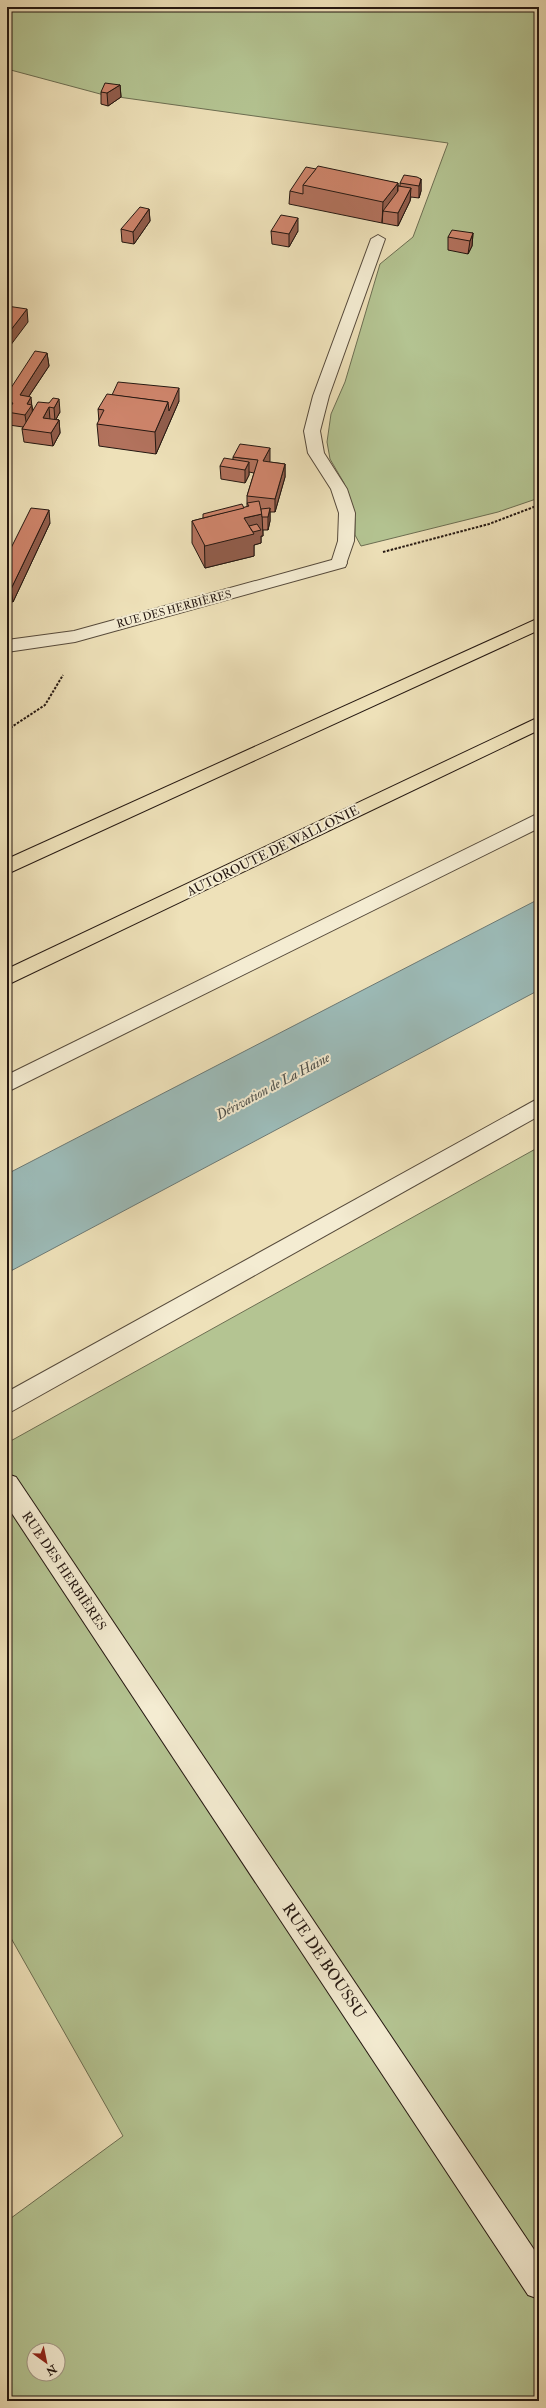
<svg xmlns="http://www.w3.org/2000/svg" width="546" height="2408" font-family="'IM FELL Double Pica',serif">
  <rect width="100%" height="100%" fill="#eee1b9"/>
  <filter id="stains"><feTurbulence type="fractalNoise" baseFrequency=".005" numOctaves="4"/><feColorMatrix values="0 0 0 0 .2 0 0 0 0 .09 0 0 0 0 .02 0 0 0 .5 -.17"/></filter>
  <radialGradient id="worn" r=".72"><stop offset=".6" stop-color="#630" stop-opacity="0"/><stop offset="1" stop-color="#630" stop-opacity=".3"/></radialGradient>
  <g fill="#b4c492" stroke="#6c6e52" fill-rule="evenodd">
    <path d="M7,7h532v491l-41,14 -137,34 -6,-11v-16l-11,-36 -14,-24 -3,-17 4,-28 14,-32 35,-118 33,-27 35,-94 -344,-48 -97,-26z"/>
    <path d="M539,1147v1254h-532v-180l116,-85 -116,-205v-488zM34,2350h24v24h-24z"/>
  </g>
  <path fill="#9cbbb8" stroke="#6c7975" d="M539,899v91l-532,283v-99z"/>
  <g fill="none" stroke-linecap="round" stroke-linejoin="round">
    <defs>
      <g id="lane">
        <path d="M378,235l7,4 -56,157 -9,35 4,22 23,36 8,24 -1,28 -9,26h-12l-2,-4 7,-22 1,-28 -8,-24 -23,-36 -4,-22 9,-35 58,-157z"/>
        <path d="M539,813v15l-532,264v-17z"/>
        <path d="M539,1098v18l-532,298v-22z"/>
      </g>
      <path id="street" d="M339,558l6,1 2,4 -2,4 -270,75 -68,10v-12l67,-9z"/>
      <path id="secondary" d="M7,1474l9,3 523,780v42l-11,-4 -521,-789z"/>
      <g id="highway">
        <path d="M539,618v12l-532,244v-15z"/>
        <path d="M539,717v13l-532,255v-16z"/>
      </g>
    </defs>
    <use href="#lane" stroke="#564a3b" stroke-width="2"/>
    <use href="#street" stroke="#564a3b" stroke-width="2"/>
    <use href="#secondary" stroke="#241711" stroke-width="2"/>
    <use href="#highway" stroke="#241711" stroke-width="2"/>
    <g stroke="#241711" stroke-width="2" stroke-dasharray="2.5 1.5" stroke-linecap="butt">
      <path d="M383,552l106,-28 50,-19"/>
      <path d="M7,730l38,-25 18,-30"/>
    </g>
    <use href="#lane" fill="#f4ecd2" fill-rule="evenodd"/>
    <use href="#street" fill="#f4ecd2" fill-rule="evenodd"/>
    <use href="#secondary" fill="#f4ecd2" fill-rule="evenodd"/>
    <use href="#highway" fill="#eee1b9" fill-rule="evenodd"/>
  </g>
  <g fill="#b2725d" stroke="#241711">
    <path d="M120,85l1,12 -13,9 -7,-2v-12z"/>
    <path d="M316,169l82,14v3h2v-3l21,-4v12l-2,7 -8,-1 -1,4 -12,25 -16,-3 -93,-19 1,-13z"/>
    <path d="M149,209l1,12 -16,23 -12,-2 -1,-13z"/>
    <path d="M271,231h27l-9,16 -17,-3z"/>
    <path d="M473,233l-1,13 -4,8 -20,-4v-13z"/>
    <path d="M47,353l2,13 -20,30 4,14 -1,2 17,-9 11,9 -4,7 3,1 1,13 -7,13 -29,-4 -2,-13 1,-2 -14,-2 -1,-10h-1v-21z"/>
    <path d="M179,401l-23,53 -57,-8 -2,-22 2,-2 -1,-13z"/>
    <path d="M233,457l37,4 -1,1 16,2v13l-10,35h-5v9l-2,9h-5v6h-2v7l-7,2v11l-49,12 -13,-25v-22l55,-14v-11l7,-23 -5,-1v3l-4,8 -24,-4 -1,-13 13,-7z"/>
    <path d="M50,523l-37,79 -6,-1v-45z"/>
  </g>
  <g fill="#915d4c" stroke="#241711">
    <path d="M120,85l1,12 -13,9 -1,-13z"/>
    <path d="M421,179v12l-2,7v-12z"/>
    <path d="M398,183l-1,21 -14,7 -1,12 1,-21z"/>
    <path d="M411,188l-1,13 -12,25v-13z"/>
    <path d="M149,209l1,12 -16,23 -1,-12z"/>
    <path d="M298,218v13l-9,16v-13z"/>
    <path d="M473,233l-1,13 -4,8 2,-13z"/>
    <path d="M27,309l1,13 -21,28v-15z"/>
    <path d="M47,353l2,13 -28,42 -1,-13z"/>
    <path d="M179,388v13l-23,53 -1,-22 13,-30z"/>
    <path d="M31,397l2,21 -6,10 -2,-13 2,-11z"/>
    <path d="M59,399l1,13 -5,9 -1,-13z"/>
    <path d="M49,407l1,13 -7,-2z"/>
    <path d="M59,420l1,13 -7,13 -2,-13z"/>
    <path d="M270,448v13l-7,13v-13z"/>
    <path d="M249,462v13l-4,8v-13z"/>
    <path d="M8,464l3,22 -4,7v-27z"/>
    <path d="M285,464v13l-10,35v-13z"/>
    <path d="M7,499l2,16 -2,3z"/>
    <path d="M270,508v13l-2,9v-13z"/>
    <path d="M49,510l1,13 -37,79 -2,-13z"/>
    <path d="M262,514l1,22h-2v7l-7,2v11l-49,12 -1,-41z"/>
    <path d="M7,556l3,22 -3,5z"/>
  </g>
  <g fill="#cf856c" stroke="#241711">
    <path d="M105,83l15,2 -13,8 -6,-1z"/>
    <path d="M318,166l80,17 -15,19 -80,-17z"/>
    <path d="M306,167l10,2 -13,16v9l-13,-3z"/>
    <path d="M404,175l13,2 4,2 -2,7 -19,-3z"/>
    <path d="M398,186l13,2 -13,25 -15,-2 15,-20z"/>
    <path d="M140,207l9,2 -16,23 -12,-3z"/>
    <path d="M281,215l17,3 -9,16 -18,-3z"/>
    <path d="M452,230l21,3 -3,8 -22,-4z"/>
    <path d="M7,306l20,3 -20,26z"/>
    <path d="M35,351l12,2 -27,42 11,2 -4,7 5,1 -7,10 -18,-3 6,-9 -6,-1v-8z"/>
    <path d="M118,382l61,6 -10,23 -1,-9 -56,-7z"/>
    <path d="M107,394l61,8 -13,30 -58,-8 7,-14 -6,-1z"/>
    <path d="M53,398l6,1 -5,9 -5,-1 -6,11 16,2 -8,13 -29,-4 16,-27 11,1z"/>
    <path d="M240,444l30,4 -7,13 22,3 -10,35 -28,-3 11,-36 -25,-3z"/>
    <path d="M224,458l25,4 -4,8 -25,-4z"/>
    <path d="M259,501l3,13 -18,4 10,16 -49,12 -13,-25 57,-15 -2,-3z"/>
    <path d="M242,504l2,4 -41,10v-4z"/>
    <path d="M31,508l18,2 -38,79 -4,-1v-21l1,-2 -1,-9z"/>
    <path d="M270,508l-2,9h-6l-1,-8z"/>
    <path d="M257,524l4,6 -8,2 -4,-6z"/>
  </g>
  <g text-anchor="middle" dominant-baseline="central" stroke-width="4" stroke-linejoin="round" paint-order="stroke">
    <g font-size="11" fill="#241711" stroke="#f4ecd2">
      <text transform="translate(174 609) rotate(-15)">RUE DES HERBIÈRES</text>
    </g>
    <g font-size="13" fill="#241711" stroke="#f4ecd2">
      <text transform="translate(273 851) rotate(-26)">AUTOROUTE DE WALLONIE</text>
      <text transform="translate(64 1571) rotate(56)">RUE DES HERBIÈRES</text>
    </g>
    <g font-size="14" font-style="italic" fill="#4e504b" stroke="#f4ecd2">
      <text transform="translate(273 1086) rotate(-28)">Dérivation de La Haine</text>
    </g>
    <g font-size="16" fill="#241711" stroke="#f4ecd2">
      <text transform="translate(324 1961) rotate(56)">RUE DE BOUSSU</text>
    </g>
  </g>
  <rect width="546" height="2408" fill="none" stroke="#eee1b9" stroke-width="24"/>
  <rect x="8" y="8" width="530" height="2392" fill="none" stroke="#241711" stroke-width="2"/>
  <rect x="12" y="12" width="522" height="2384" fill="none" stroke="#241711"/>
  <g transform="translate(46 2362) rotate(147)"><circle r="19" fill="#f4ecd2" stroke="#a19785"/>
  <path d="M0-3L7 15L0 10L-7 15Z" fill="#8f2418"/>
  <text y="-6" font-size="11" font-weight="bold" text-anchor="middle" fill="#241711">N</text>
  </g>
  <rect width="100%" height="100%" filter="url(#stains)"/>
  <rect width="100%" height="100%" fill="url(#worn)"/>
</svg>
